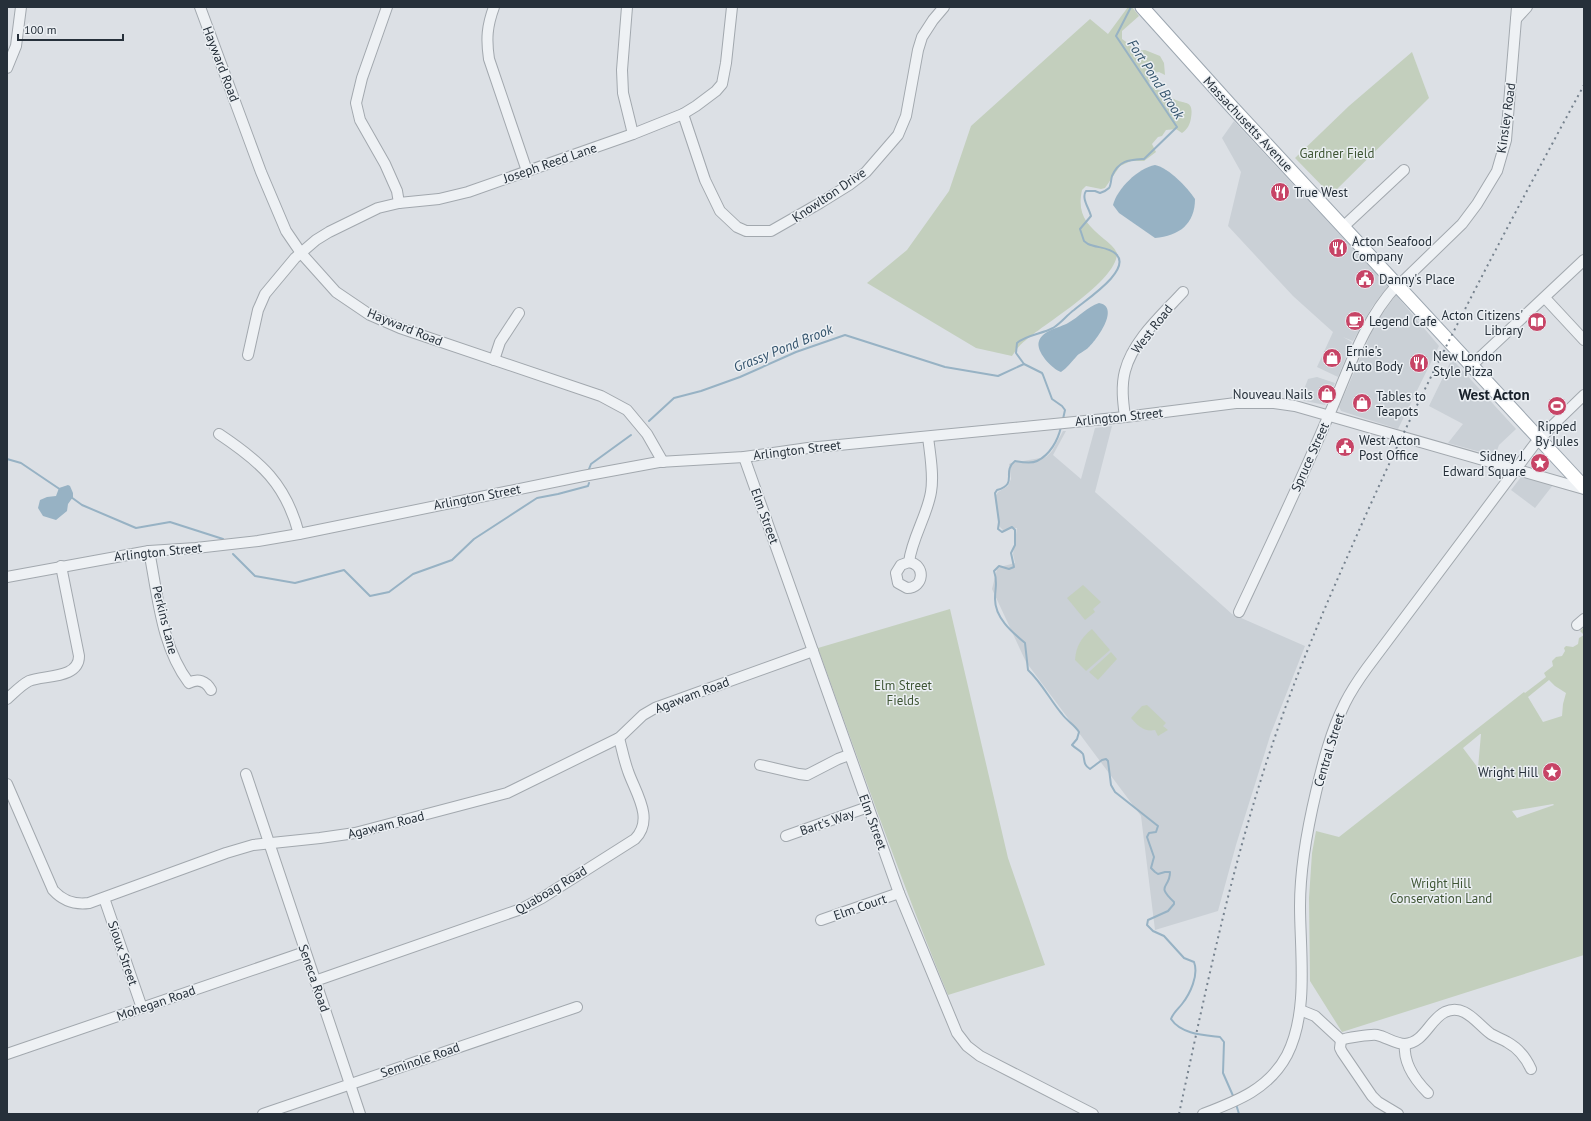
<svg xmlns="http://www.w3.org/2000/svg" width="1591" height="1121" font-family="'PT Sans',sans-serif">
  <rect width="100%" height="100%" fill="#dce0e5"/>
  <g fill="#cad0d6">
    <path d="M1234,121l154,165 -16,21 -19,34 -10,-4 9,5 -14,35 -21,-10 16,-35 -40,-36 -65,-70 13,-54 -19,-34z"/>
    <path d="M1396,295l43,51 -41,83 -57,-18 -2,-4 36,-83z"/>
    <path d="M1452,359l64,70 -17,16 -4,11 -47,-13 15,-19 -34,-18z"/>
    <path d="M1317,377l18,6 -10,22 -25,-5 8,-21z"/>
    <path d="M1112,426l-17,66 137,122 73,32 -34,87 -35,112 -18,66 -63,19 -14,-114 -115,-154 -34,-73 5,-20 3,-2 15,-4 -2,-9 4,-26 -14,2 -4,-4 -4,-29 3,-5 10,-6 3,-7 -2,-15 2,-1 35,-6 6,-6 11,-20h3l-13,24 28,24 14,-51z"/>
    <path d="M1521,477l32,8 -18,23 -24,-18z"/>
  </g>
  <g fill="#c3cfbd" fill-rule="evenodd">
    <path d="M1128,7h4l7,9 -17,15v8l7,5 5,7 11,-1 15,6 4,7 1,12 -6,-3 -6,1c-11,16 6,16 14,20 4,1 3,5 7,6 11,6 20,0 17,19 -1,6 -3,11 -9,15l-6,-4 -10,1 -4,6 -4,1 -6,7 4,8 -12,9h-13l-11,5 -15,22 -4,1 -15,-3 -4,4c-5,24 4,34 22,49 5,4 10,8 13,14 0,28 -70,69 -91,87 -6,4 -10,10 -14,16l-36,-8 -109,-65 40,-33 42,-59 22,-65 119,-107 18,15z"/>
    <path d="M1412,52l17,46 -98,97 -36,-37 54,-52z"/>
    <path d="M1083,585l18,17 -8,7 2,3 -10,8 -18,-22z"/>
    <path d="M950,609l58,249 37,107 -97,30c-47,-114 -88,-231 -130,-347z"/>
    <path d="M1584,627v328l-242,77 -32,-51 -1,-83 3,-45 4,-22 23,6 185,-145 1,1 21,-16 -2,-4 9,-7 -1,-5 4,-4 6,-1 3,-5 -1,-3 2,-2 7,1 5,-3 1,-6 5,-3 -4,-4zM1549,680l6,6 11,7 -3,11 -1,12 -19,6 -15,-25zM1480,734h1l-3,34 -15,-20zM1554,805l-37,13 -5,-7 41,-7z"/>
    <path d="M1092,629l18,21 -24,21 -11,-11c1,-14 6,-22 17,-31z"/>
    <path d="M1111,652l6,7 -19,21 -9,-8z"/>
    <path d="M1147,705l19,18 -3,3 5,4 -10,6 -3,-6c-11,2 -17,-4 -24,-12l11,-12z"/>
  </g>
  <g fill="#97b2c4">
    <path d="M1155,165c14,3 32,22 40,34 0,25 -16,37 -40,39l-36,-25 -6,-8c4,-16 25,-37 42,-40z"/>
    <path d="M1099,303c22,4 -3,38 -11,45 -3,3 -9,5 -12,9 -5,5 -9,11 -15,15 -9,-3 -26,-21 -22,-31 4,-11 20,-13 29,-18 11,-6 19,-16 31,-20z"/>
    <path d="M68,485l2,1 3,7v4l-5,7 -1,7 -11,9 -13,-4 -5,-8 2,-8 7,-3 9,-1 3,-8z"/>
  </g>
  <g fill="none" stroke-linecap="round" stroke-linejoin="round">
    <g stroke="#97b2c4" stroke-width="2">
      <path d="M1063,419l2,-9 -3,-4 -10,-7 -9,-24 -1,-2 -18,-9 -8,-11 1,-10c9,-8 25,-9 36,-15 8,-5 14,-13 21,-18 10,-9 59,-40 42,-56 -7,-7 -19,-6 -28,-10l-4,-3 -4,-12 11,-13c-2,-8 -10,-18 -5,-25h9l5,2c3,-1 7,-3 9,-5 2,-2 2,-9 3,-12 7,-16 17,-16 32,-17l33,-32 -61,-91 15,-29"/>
      <path d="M649,421l25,-23 27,-7 39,-14 56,-25 49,-17 100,32 53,9 26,-12"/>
      <path d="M1061,427c-3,13 -11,28 -24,34 -6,3 -16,1 -22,0 -14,11 4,23 -18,29l-2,3 4,29 -1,7 4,3 10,-5 3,3v15l-4,8 3,14 -5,2 -10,-3 -5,5c4,11 1,16 1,28 0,19 17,33 30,44l3,27c14,13 22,30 34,44 5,7 13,11 17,18l-2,7 -5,6c4,4 8,5 11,9 2,6 0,11 7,15l12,-9 4,-1 2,2 3,24 4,7 43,34 -2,6 -7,1 -2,4 7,20 -3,11 4,4 3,2 7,-2h5c0,17 -15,12 4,30v2l-6,7 -20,9 -1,5 6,6 11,5 20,22 10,4c5,13 -4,32 -12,42 -4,5 -9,9 -11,15 10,15 32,16 49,18l4,5 -1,31 11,25"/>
      <path d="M7,459l14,4 40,27"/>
      <path d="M589,469l2,-5 40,-29"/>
      <path d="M71,497l11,8 54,23 34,-6 53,17"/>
      <path d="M233,554l22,22 40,7 49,-13 26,26 19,-4 24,-18 39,-14 22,-21 63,-41 21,-4 30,-8 1,-3"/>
      <path d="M1236,1104l3,10"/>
    </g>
    <defs>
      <g id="minor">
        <path d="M200,7l61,165 25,59 15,22 35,39 34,23 30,13 201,68 26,14 20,24 16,28"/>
        <path d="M387,7l-25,71 -6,25 4,17 25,44 12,27 2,12"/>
        <path d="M494,7c-7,19 -8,32 -5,52l38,112"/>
        <path d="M627,7l-5,63 1,23 10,41"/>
        <path d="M1516,19l11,-12"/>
        <path d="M7,68l9,-22 5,-39"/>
        <path d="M683,114l22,66 15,31 17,16 9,4h25l49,-28 29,-18 17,-13 32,-37 8,-19 12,-66 4,-13 11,-17 11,-13"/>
        <path d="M1343,227l61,-57"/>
        <path d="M1398,286l64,-62 15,-20 20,-33 9,-31 11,-133"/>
        <path d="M1545,298l39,42"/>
        <path d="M248,355l10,-45 7,-16 30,-36 21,-18 13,-8 49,-24 21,-5 40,-4 29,-7 165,-58 50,-20 13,-8 20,-15 6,-7 4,-21 6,-56"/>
        <path d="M494,360l6,-18 19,-29"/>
        <path d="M1472,365l112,-105"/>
        <path d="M1125,417c-2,-15 -4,-31 0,-46 8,-31 37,-56 58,-79"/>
        <path d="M219,434c42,28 67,50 80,100"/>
        <path d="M744,457l155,436 58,140 10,13 13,10 113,58"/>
        <path d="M149,551c9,45 12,95 40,132 9,-5 17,-2 22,7"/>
        <path d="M909,562c17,3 15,26 -2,26l-9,-5 -2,-10 5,-8 8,-3c3,-24 18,-46 22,-70 3,-17 -1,-38 -3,-55"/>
        <path d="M7,577l142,-26 47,-3 62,-7 41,-7 284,-58 76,-14 85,-5 64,-9 317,-31 111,-14h38l21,3 289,83"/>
        <path d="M1239,612c29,-62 59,-125 86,-188 22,-48 36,-100 72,-139"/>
        <path d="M1577,625l7,-6"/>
        <path d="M7,699c7,-6 14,-14 22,-18 15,-6 50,-2 50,-25l-18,-90"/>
        <path d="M760,765l39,9 8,1 31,-16 11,-4"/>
        <path d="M246,774l114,340"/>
        <path d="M7,784l46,106c10,11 21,15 36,13l137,-50 27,-8 67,-7 35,-5 152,-40 112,-55 24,-23 12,-7 158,-57"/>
        <path d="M786,836l82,-29"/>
        <path d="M104,898l38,110"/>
        <path d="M821,920l78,-27"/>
        <path d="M315,981l206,-72 21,-11 93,-59c20,-20 0,-47 -7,-68 -4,-11 -6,-22 -9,-33"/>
        <path d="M1300,1010l15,6 26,24c4,-2 31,-6 36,-5 9,2 19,9 28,9 20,-2 24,-24 40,-32 20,-9 32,12 46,22 5,3 11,5 16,8 11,6 19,16 24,27"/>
        <path d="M1341,1040l-1,8 2,4 30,44 6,6 20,12"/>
        <path d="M1405,1044c-2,19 10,36 23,49"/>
        <path d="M7,1054l298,-102"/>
        <path d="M263,1114l314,-107"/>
        <path d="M1203,1114c34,-13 66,-25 84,-59 22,-43 13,-103 13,-149 0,-39 7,-76 16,-114 7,-30 15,-61 29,-89 6,-12 14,-24 22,-35l167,-223 20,-21 30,-29"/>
      </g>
      <path id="major" d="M1142,7l90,100 352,380"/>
    </defs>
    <use href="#minor" stroke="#a2a8ae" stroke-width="12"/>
    <use href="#major" stroke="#9ca6b0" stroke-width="15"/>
    <use href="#minor" stroke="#eef1f4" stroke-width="10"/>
    <use href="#major" stroke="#fff" stroke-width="13"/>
    <path stroke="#76828e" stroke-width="2" stroke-dasharray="2 4" stroke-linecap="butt" d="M1179,1114c29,-135 57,-270 104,-400 21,-58 45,-114 70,-170 69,-158 149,-308 231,-459"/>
  </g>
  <defs>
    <symbol id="restaurant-disc" viewBox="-11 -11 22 22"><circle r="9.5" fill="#c74466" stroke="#ebeff3"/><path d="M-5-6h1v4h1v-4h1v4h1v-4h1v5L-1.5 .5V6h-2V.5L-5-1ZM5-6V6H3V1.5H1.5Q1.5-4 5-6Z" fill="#fff"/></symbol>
    <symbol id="civic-disc" viewBox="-11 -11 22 22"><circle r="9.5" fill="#c74466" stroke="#ebeff3"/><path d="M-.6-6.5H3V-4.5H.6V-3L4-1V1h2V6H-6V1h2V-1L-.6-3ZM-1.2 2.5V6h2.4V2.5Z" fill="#fff"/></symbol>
    <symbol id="cafe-disc" viewBox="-11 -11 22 22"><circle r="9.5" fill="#c74466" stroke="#ebeff3"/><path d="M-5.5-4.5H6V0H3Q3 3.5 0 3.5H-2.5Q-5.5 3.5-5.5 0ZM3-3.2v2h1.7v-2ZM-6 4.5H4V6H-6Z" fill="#fff"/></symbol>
    <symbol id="library-disc" viewBox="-11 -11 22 22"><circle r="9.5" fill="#c74466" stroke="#ebeff3"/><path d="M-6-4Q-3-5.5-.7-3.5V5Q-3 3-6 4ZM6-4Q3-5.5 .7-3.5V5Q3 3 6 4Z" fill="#fff"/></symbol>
    <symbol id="shop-disc" viewBox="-11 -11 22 22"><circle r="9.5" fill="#c74466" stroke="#ebeff3"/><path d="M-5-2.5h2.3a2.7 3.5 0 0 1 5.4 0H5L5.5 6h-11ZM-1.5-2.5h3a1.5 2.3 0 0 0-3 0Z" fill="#fff"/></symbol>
    <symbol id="stadium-disc" viewBox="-11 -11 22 22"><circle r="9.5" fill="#c74466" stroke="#ebeff3"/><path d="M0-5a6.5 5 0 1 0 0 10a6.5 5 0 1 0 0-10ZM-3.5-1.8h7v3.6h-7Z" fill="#fff"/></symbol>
    <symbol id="sight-disc" viewBox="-11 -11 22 22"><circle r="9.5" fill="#c74466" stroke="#ebeff3"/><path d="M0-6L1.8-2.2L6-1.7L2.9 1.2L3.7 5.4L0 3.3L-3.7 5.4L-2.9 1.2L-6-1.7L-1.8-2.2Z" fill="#fff"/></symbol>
  </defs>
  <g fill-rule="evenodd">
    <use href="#restaurant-disc" x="1269" y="181" width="22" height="22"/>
    <use href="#restaurant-disc" x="1327" y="237" width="22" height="22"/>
    <use href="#civic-disc" x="1354" y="268" width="22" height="22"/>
    <use href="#cafe-disc" x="1344" y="310" width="22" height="22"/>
    <use href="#library-disc" x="1526" y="311" width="22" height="22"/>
    <use href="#shop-disc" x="1321" y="347" width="22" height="22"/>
    <use href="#restaurant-disc" x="1408" y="352" width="22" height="22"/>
    <use href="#shop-disc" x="1316" y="383" width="22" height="22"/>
    <use href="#shop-disc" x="1351" y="392" width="22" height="22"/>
    <use href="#stadium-disc" x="1546" y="395" width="22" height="22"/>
    <use href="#civic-disc" x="1334" y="436" width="22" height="22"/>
    <use href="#sight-disc" x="1529" y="452" width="22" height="22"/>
    <use href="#sight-disc" x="1541" y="761" width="22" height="22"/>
  </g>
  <g text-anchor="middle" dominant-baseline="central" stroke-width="3" stroke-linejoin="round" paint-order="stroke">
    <g font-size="13" fill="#26303a" stroke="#ebeff3">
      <text transform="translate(221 64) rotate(69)">Hayward Road</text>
      <text transform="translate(1506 118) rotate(-82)">Kinsley Road</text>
      <text transform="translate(1248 124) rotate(47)">Massachusetts Avenue</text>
      <text transform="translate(550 163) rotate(-19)">Joseph Reed Lane</text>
      <text transform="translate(829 195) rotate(-34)">Knowlton Drive</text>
      <text transform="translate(405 327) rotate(22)">Hayward Road</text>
      <text transform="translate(1152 329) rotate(-52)">West Road</text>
      <text transform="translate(1119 417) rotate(-6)">Arlington Street</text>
      <text transform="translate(797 450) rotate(-7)">Arlington Street</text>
      <text transform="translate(1310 457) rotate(-66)">Spruce Street</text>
      <text transform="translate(477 497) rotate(-11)">Arlington Street</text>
      <text transform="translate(765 516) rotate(70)">Elm Street</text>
      <text transform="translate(158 552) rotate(-6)">Arlington Street</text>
      <text transform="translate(165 620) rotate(76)">Perkins Lane</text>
      <text transform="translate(692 695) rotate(-21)">Agawam Road</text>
      <text transform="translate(1329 750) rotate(-73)">Central Street</text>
      <text transform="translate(827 822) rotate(-19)">Bart's Way</text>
      <text transform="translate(873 822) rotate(70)">Elm Street</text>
      <text transform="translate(386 825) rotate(-14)">Agawam Road</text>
      <text transform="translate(551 890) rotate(-31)">Quaboag Road</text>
      <text transform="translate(860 907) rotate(-19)">Elm Court</text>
      <text transform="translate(123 953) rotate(71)">Sioux Street</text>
      <text transform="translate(314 978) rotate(71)">Seneca Road</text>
      <text transform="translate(156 1003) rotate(-19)">Mohegan Road</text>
      <text transform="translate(420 1060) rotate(-19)">Seminole Road</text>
    </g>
    <g font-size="13" fill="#3e5534" stroke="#ebeff3">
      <text x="1337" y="153">Gardner Field</text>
      <text x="903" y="685">Elm Street<tspan x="903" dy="15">Fields</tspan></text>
      <text x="1441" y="883">Wright Hill<tspan x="1441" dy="15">Conservation Land</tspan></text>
    </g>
    <g font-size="13" fill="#26303a" stroke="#ebeff3" text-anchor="start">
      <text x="1294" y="192">True West</text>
      <text x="1352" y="241">Acton Seafood<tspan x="1352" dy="15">Company</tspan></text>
      <text x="1379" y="279">Danny's Place</text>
      <text x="1523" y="315" text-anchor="end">Acton Citizens'<tspan x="1523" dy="15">Library</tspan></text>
      <text x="1369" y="321">Legend Cafe</text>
      <text x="1346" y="351">Ernie's<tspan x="1346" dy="15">Auto Body</tspan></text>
      <text x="1433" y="356">New London<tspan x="1433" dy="15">Style Pizza</tspan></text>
      <text x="1313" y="394" text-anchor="end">Nouveau Nails</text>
      <text x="1376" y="396">Tables to<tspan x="1376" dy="15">Teapots</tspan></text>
      <text x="1557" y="426" text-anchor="middle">Ripped<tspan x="1557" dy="15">By Jules</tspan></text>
      <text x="1359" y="440">West Acton<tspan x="1359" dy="15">Post Office</tspan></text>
      <text x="1526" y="456" text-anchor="end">Sidney J.<tspan x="1526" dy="15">Edward Square</tspan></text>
      <text x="1538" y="772" text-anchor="end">Wright Hill</text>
    </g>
    <g font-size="14" font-style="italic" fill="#33536c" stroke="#ebeff3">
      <text transform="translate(1156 79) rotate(57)">Fort Pond Brook</text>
      <text transform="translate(783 348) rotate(-22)">Grassy Pond Brook</text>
    </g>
    <g font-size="15" font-weight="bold" fill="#19212b" stroke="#ebeff3">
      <text x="1494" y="394">West Acton</text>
    </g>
  </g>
  <rect width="1591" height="1121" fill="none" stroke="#26303a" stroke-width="16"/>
  <path d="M18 34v6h105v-6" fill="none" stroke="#26303a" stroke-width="2"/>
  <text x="24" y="34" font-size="12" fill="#26303a" stroke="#ebeff3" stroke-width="3" paint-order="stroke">100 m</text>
</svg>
